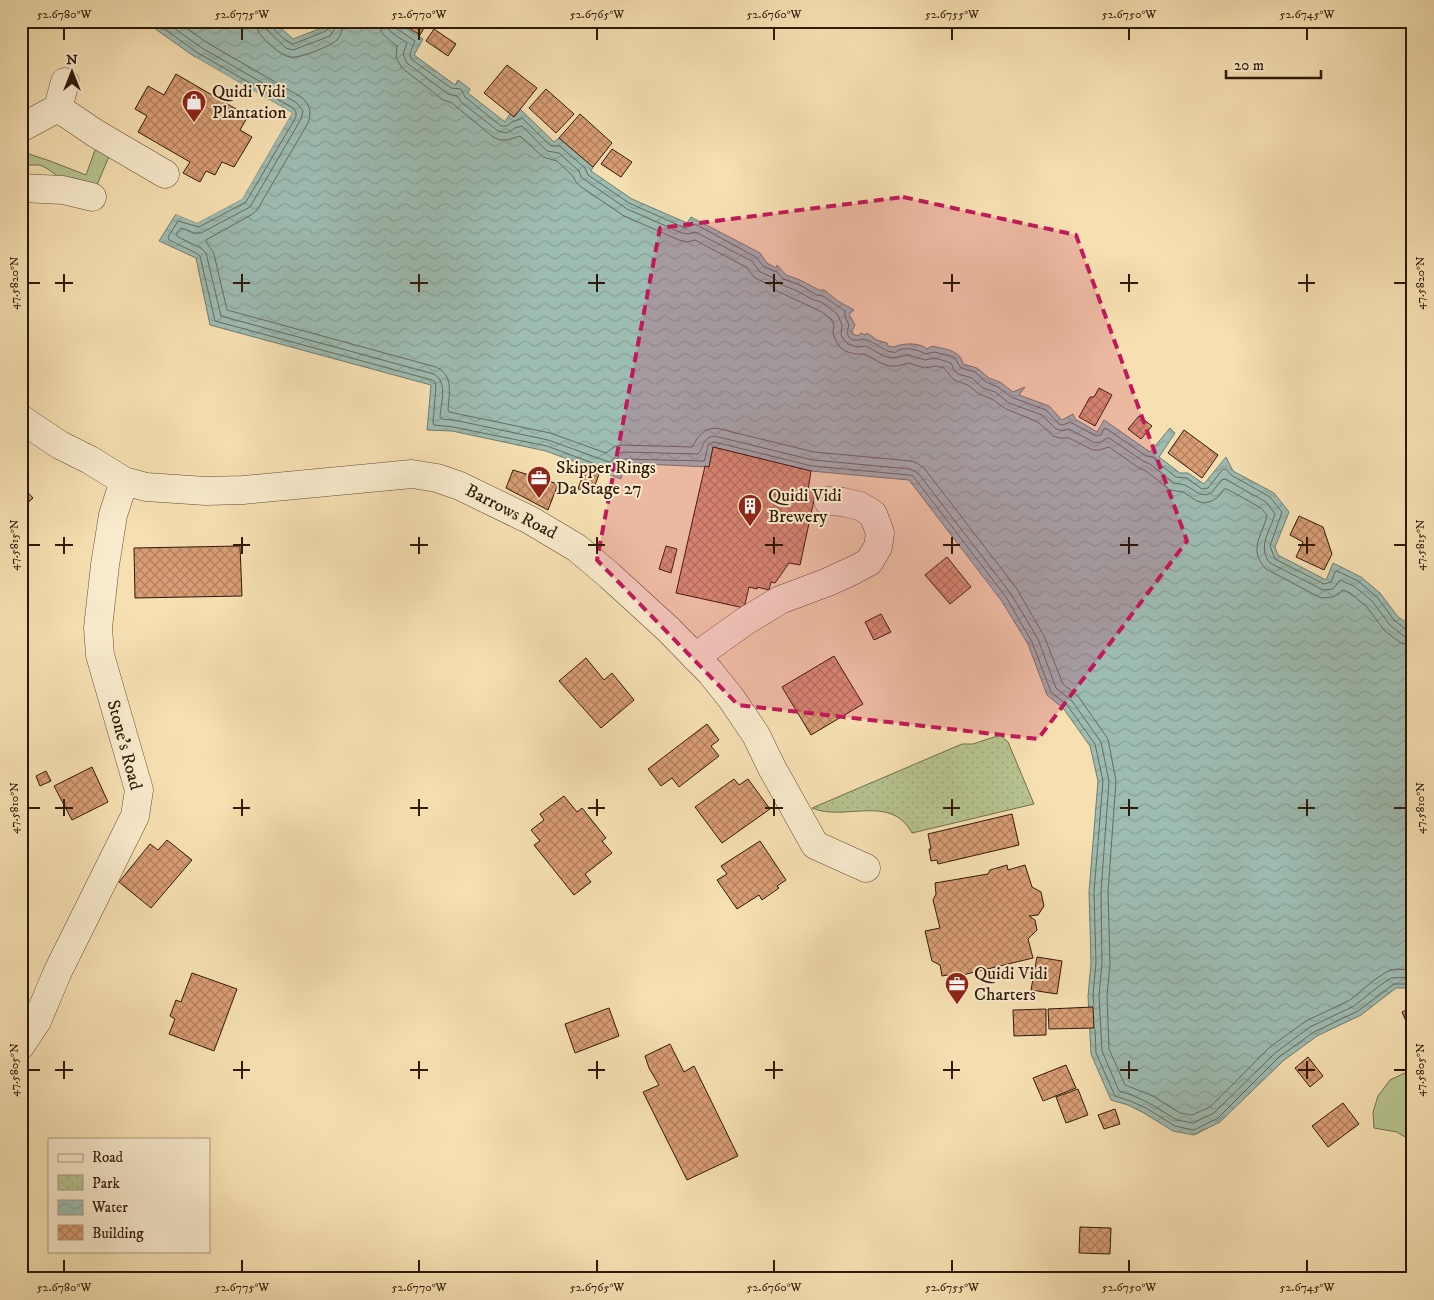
<svg xmlns="http://www.w3.org/2000/svg" width="1434" height="1300" font-family="'IM FELL DW Pica',serif">
  <defs>
    <pattern id="park-dots" width="8" height="8" patternUnits="userSpaceOnUse" patternTransform="scale(1.25)"><rect width="8" height="8" fill="#b6c390"/><path d="M2 2h.1M6 6h.1" fill="none" stroke="#9da77b" stroke-width="1.8" stroke-linecap="round"/></pattern>
    <pattern id="water-waves" width="16" height="10" patternUnits="userSpaceOnUse" patternTransform="scale(1.25)"><rect width="16" height="10" fill="#9dbcb2"/><path d="M0 5q4-4 8 0t8 0" fill="none" stroke="#88a198"/></pattern>
    <pattern id="building-cross-hatch" width="8" height="8" patternUnits="userSpaceOnUse" patternTransform="scale(1.25)"><rect width="8" height="8" fill="#d89d74"/><path d="M0 0l8 8M0 8l8-8" fill="none" stroke="#b07f5d"/></pattern>
  </defs>
  <rect width="100%" height="100%" fill="#f6e0b2"/>
  <filter id="stains"><feTurbulence type="fractalNoise" baseFrequency=".004" numOctaves="4"/><feColorMatrix values="0 0 0 0 .2 0 0 0 0 .09 0 0 0 0 .02 0 0 0 .5 -.17"/></filter>
  <radialGradient id="worn" r=".72"><stop offset=".6" stop-color="#630" stop-opacity="0"/><stop offset="1" stop-color="#630" stop-opacity=".3"/></radialGradient>
  <g fill="#b6c390" stroke="#726e4c">
    <path d="M98,148l12,6 -13,31 -23,-7h-14l-12,-9 -8,-4h-19v-7l8,-4 21,7 36,14 9,-25z"/>
    <path d="M1413,1069v73l-16,-10 -23,-4 -1,-16 5,-16 12,-16z"/>
  </g>
  <path fill="url(#park-dots)" stroke="#726e4c" d="M1000,735l8,7 26,62 -122,29c-21,-40 -68,-11 -100,-25l150,-64h11z"/>
  <path fill="url(#water-waves)" stroke="#717b6e" d="M144,21h129l20,18 31,-12v-6h72l27,18 -9,16 41,30 3,-5 12,9 -2,4 37,29 5,-8 4,3 6,-8 34,33 5,-4 34,29 -2,4 41,28 55,24 4,-6 69,36 7,10 9,5 1,-3 9,10 14,5 19,10h5l14,11 16,9 -5,4 6,11 -3,6 1,3 5,2 3,-3 4,2 2,-2 10,7 10,3 1,3 6,1c9,-4 25,-5 33,2l5,-3c12,3 29,4 31,18l14,4 12,10 11,4 13,10 12,-5 -6,8 30,11 13,14 11,-6 2,5 22,13 7,-12 46,32 20,-24 5,5 -16,24 21,16h8l16,11 22,-27 7,14 41,22 15,19 -14,35 3,8 48,25 7,-17 28,14 19,16 18,24 11,7 4,6v358h-17l-35,27 -44,21 -34,25 -63,61 -26,13 -21,-4 -29,-18 -16,-8 -17,-5 -20,-46 -3,-58 3,-33 -2,-71 9,-111 -8,-35 -27,-38 -16,-13 -19,-51 -27,-44 -92,-120 -98,-9 -98,-24 -4,20 -86,-4 -2,16 -75,-28 -94,-20 -25,-1 4,-45 -221,-60 -14,-67 -37,-17 17,-27 21,9 45,-24 50,-86 -97,-56z"/>
  <path fill="#f6e0b2" d="M195,57l97,56 -50,86 -45,24 -24,-10 3,-2 21,9 43,-23 49,-83 -95,-54z"/>
  <g fill="none" stroke-linecap="round" stroke-linejoin="round">
    <g stroke="#666a5e" stroke-width="1">
      <path d="M153,21l45,32 95,55 3,4v5l-50,85 -47,25 -21,-6 -10,16 1,3 29,14 2,2 15,65 217,59 3,2 1,4 -3,37 1,2 19,2 94,19 67,25 3,-2 2,-8 4,-2 81,2 1,-2 3,-14 6,-3 98,24 97,9 4,1 93,121 26,45 19,50 16,13 28,39 8,37 -9,111 2,71 -3,32 1,11"/>
      <path d="M164,21l38,27 95,55 6,8 -2,8 -51,88 -49,26h-7l-13,-5 -5,6 2,3 23,11 5,5 15,63 213,58c14,8 7,30 6,43l1,2 13,1 94,20 61,22c5,-1 6,-8 14,-10l75,2c6,-7 4,-16 16,-18l99,24 97,9 8,4 93,121 27,45 18,49 16,13 29,41 8,39 -8,111 1,71 -3,33 3,55 17,40 13,4 17,8 28,17 16,3 21,-10 61,-60 35,-26 44,-21 25,-20 12,-8 22,-1"/>
      <path d="M177,21l29,21 95,55c9,7 11,15 7,26l-51,87 -6,5 -45,25c0,4 6,9 8,14l13,56 209,57c18,8 13,27 12,43l1,2 101,21 56,20 8,-6 8,-2 70,2c7,-11 10,-18 24,-19l98,24 97,9 6,2 7,5 93,121 27,47 19,48 15,12 30,43 8,42 -8,111 2,72 -3,32 2,53 16,36 28,11 27,17 12,2 18,-8 60,-60 36,-26 44,-21 24,-20 14,-9 8,-2 17,1"/>
      <path d="M257,21c0,4 0,8 2,12 5,7 22,23 31,24 9,2 41,-11 47,-17 5,-6 6,-12 6,-19"/>
      <path d="M264,21l1,6 3,4 18,17 7,2 37,-14 4,-6 1,-9"/>
      <path d="M270,21c2,9 15,20 23,23l33,-13 3,-3v-7"/>
      <path d="M379,21c0,13 8,17 18,25l-1,12 6,10 41,32 9,3 41,34c11,6 17,2 27,-1l23,21 14,4 15,14 4,7 4,4 44,30 55,24 8,2 8,-2 51,27 9,11 15,7 7,6 45,21 9,7 3,6 -1,8 2,6 4,7 6,5 9,3h10l17,9 8,3h8l12,-3 15,5 12,-2 8,2 10,12 14,5 11,9 13,5 14,10 32,13 15,14 7,2h9l24,12h6l10,-3 30,21 7,3 24,19 13,2 14,9 7,2 8,-2 6,-4 6,-8h3l34,19 6,7c-4,20 -20,34 -1,54l55,29 12,-1 10,-7 7,3 16,13 19,25 16,12 12,3"/>
      <path d="M386,21c1,12 12,15 21,22l-4,11 4,9 41,31 9,2 4,6 37,29 9,2 8,-5 7,-2 25,25 12,2 20,18 2,6 4,3 42,29 55,24 6,1 7,-2 57,29 8,11 14,6 6,6 15,6 19,10 7,2 6,4 11,9 4,10 -1,10 3,5 4,4 9,3 9,-1 18,10 7,2 18,-3 16,5 10,-2 16,5 3,7 4,4 14,4 11,10 12,4 14,11 33,12 14,14 6,2 7,-2 26,14 6,-1 6,-4h2l34,23 7,3 24,19 11,2 15,9 6,1 5,-2 11,-13 3,-1 41,23 9,12c-5,17 -18,33 -5,49l53,27 10,-1 7,-9 14,6 18,15 18,24 15,12 8,1"/>
      <path d="M392,21l2,6 21,14 -5,12 1,6 40,29 10,1 4,8 36,29h6l5,-4 10,-4 29,28h9l25,22 3,7 41,28 56,25 10,-4 61,33 8,10 13,5 6,7 15,5 19,11 6,1 22,15v6l4,8 -2,7c1,3 1,5 4,7 6,3 10,-1 16,1 7,2 17,11 25,12 6,1 2,0 7,-2 9,-3 19,0 27,4l8,-2 20,5 7,11 14,4 11,10 12,5 13,10 35,13 13,14 4,1 7,-3 26,14 5,-1 3,-6h3l39,27 8,1 3,5 19,15 11,1 15,11 6,-1 15,-19h3l5,6 39,22 12,15 -12,34 5,13 49,25 7,-2 4,-10 2,-1 21,10 19,16 17,23 14,11 5,1"/>
      <path d="M1095,1029l1,24 19,43 15,5 16,7 29,18 19,4 24,-12 61,-61 35,-25 44,-21 36,-27h19"/>
    </g>
  </g>
  <g fill="url(#building-cross-hatch)" stroke="#2f1909">
    <path d="M410,21h18l-8,14 -13,-8z"/>
    <path d="M434,29l22,15 -8,12 -22,-15z"/>
    <path d="M507,65l30,23 -23,29 -30,-24z"/>
    <path d="M176,74l72,42 -8,14 12,7 -18,30 -12,-5 -7,13 -9,-4 -6,11 -17,-9 7,-11 -52,-30 9,-16 -12,-7 13,-23 16,9z"/>
    <path d="M546,89l28,25 -18,19 -27,-25z"/>
    <path d="M580,114l32,29 -19,24 -34,-29z"/>
    <path d="M612,149l20,13 -11,15 -20,-13z"/>
    <path d="M1099,388l13,7 -17,31 -16,-9 11,-20h4z"/>
    <path d="M1139,416l13,10 -11,13 -13,-10z"/>
    <path d="M1184,430l34,25 -16,23 -34,-25z"/>
    <path d="M713,447l98,24 -3,19 8,1 -16,74 -11,-2 -14,20 -4,-1 -2,8 -12,-3v2l-8,-2 -5,21 -68,-15 29,-127 4,1z"/>
    <path d="M585,469l14,5 -7,20 -14,-5z"/>
    <path d="M513,470l45,14 -10,26 -42,-22z"/>
    <path d="M21,485l12,13 -12,11z"/>
    <path d="M1299,516l24,11 9,27 -8,16 -28,-13 7,-15 -13,-7z"/>
    <path d="M240,546l2,50 -107,2 -1,-50z"/>
    <path d="M666,546l11,3 -6,24 -12,-4z"/>
    <path d="M947,557l24,30 -21,17 -25,-29z"/>
    <path d="M881,614l10,18 -17,8 -9,-18z"/>
    <path d="M834,656l29,48 -52,31 -29,-48z"/>
    <path d="M586,658l18,22 8,-7 22,27 -33,28 -42,-47z"/>
    <path d="M707,724l12,16 -8,6 8,10 -40,31 -7,-9 -11,8 -13,-17z"/>
    <path d="M92,767l16,35 -36,18 -18,-34z"/>
    <path d="M46,771l5,10 -11,5 -4,-10z"/>
    <path d="M734,779l5,6 9,-6 22,30 -48,34 -27,-36z"/>
    <path d="M564,796l13,16 5,-4 24,30 -4,3 10,12 -27,21 6,8 -17,13 -40,-50 6,-4 -9,-11 13,-10 -4,-6z"/>
    <path d="M1012,814l7,31 -81,19 -1,-4 -6,1 -2,-12h2l-3,-15z"/>
    <path d="M167,840l25,20 -41,48 -32,-26 31,-38 8,6z"/>
    <path d="M760,841l26,39 -9,6 2,2 -17,12 -3,-5 -22,14 -20,-29 10,-6 -6,-8z"/>
    <path d="M1007,865l1,5 17,-5 7,22 9,5 3,14 -6,9 -9,1 6,4 2,10 -9,9 5,19 -83,20 -3,-3 -5,1 -2,-11 -8,-4 -7,-30 15,-3 -7,-28 3,-6 -1,-11 53,-9 2,-4z"/>
    <path d="M1037,957l25,4 -5,33 -26,-4z"/>
    <path d="M192,973l45,16 -23,62 -45,-17 6,-15 -5,-3 6,-16 5,2z"/>
    <path d="M1093,1007l1,21 -45,1 -1,-20z"/>
    <path d="M1413,1007v22l-3,1 -8,-18z"/>
    <path d="M609,1008l10,28 -44,17 -10,-29z"/>
    <path d="M1046,1009v26l-32,1 -1,-26z"/>
    <path d="M670,1044l14,28 10,-6 44,90 -51,24 -44,-88 16,-7 -10,-17 -4,-12z"/>
    <path d="M1308,1057l15,19 -13,11 -15,-19z"/>
    <path d="M1066,1065l10,23 -33,13 -10,-23z"/>
    <path d="M1078,1089l10,26 -22,8 -10,-26z"/>
    <path d="M1343,1103l16,21 -31,23 -16,-21z"/>
    <path d="M1115,1109l5,15 -16,5 -6,-14z"/>
    <path d="M1080,1227l31,1 -1,26 -31,-1z"/>
  </g>
  <g fill="none" stroke-linecap="round" stroke-linejoin="round">
    <defs>
      <g id="minor">
        <path d="M58,108l37,25 70,41"/>
        <path d="M21,128l37,-20 7,-26"/>
        <path d="M21,188l42,2 29,7"/>
        <path d="M21,419l39,26 30,15 34,21 22,6 60,4 37,-1 169,-16 25,4 23,8 70,34 47,28 33,28 58,53 42,43 21,26 25,37 16,33 43,77 51,23"/>
        <path d="M695,657l49,-35 36,-22 48,-18 26,-12 15,-8 9,-15 2,-14 -7,-19 -13,-8 -17,-4 -15,-1"/>
        <path d="M21,1045l16,-24 21,-50 77,-155 4,-26 -39,-135 -2,-27 7,-63 8,-50 11,-34"/>
      </g>
    </defs>
    <use href="#minor" stroke="#614b33" stroke-width="29"/>
    <use href="#minor" stroke="#f9ebcd" stroke-width="28"/>
  </g>
  <path fill="#c2185b" fill-opacity="0.2" stroke="#c2185b" stroke-width="4" stroke-dasharray="10 6" stroke-linejoin="round" d="M903,197l173,38 111,306 -149,198 -300,-34 -141,-145 63,-332z"/>
  <path fill="none" stroke="#2f1909" stroke-width="2" d="M64,28v12M242,28v12M419,28v12M597,28v12M774,28v12M952,28v12M1129,28v12M1307,28v12M64,274v18M242,274v18M419,274v18M597,274v18M774,274v18M952,274v18M1129,274v18M1307,274v18M28,283h12M55,283h18M233,283h17M410,283h18M588,283h17M765,283h18M943,283h17M1120,283h18M1298,283h17M1394,283h12M64,537v17M242,537v17M419,537v17M597,537v17M774,537v17M952,537v17M1129,537v17M1307,537v17M28,545h12M55,545h18M233,545h17M410,545h18M588,545h17M765,545h18M943,545h17M1120,545h18M1298,545h17M1394,545h12M64,799v17M242,799v17M419,799v17M597,799v17M774,799v17M952,799v17M1129,799v17M1307,799v17M28,808h12M55,808h18M233,808h17M410,808h18M588,808h17M765,808h18M943,808h17M1120,808h18M1298,808h17M1394,808h12M64,1061v18M242,1061v18M419,1061v18M597,1061v18M774,1061v18M952,1061v18M1129,1061v18M1307,1061v18M28,1070h12M55,1070h18M233,1070h17M410,1070h18M588,1070h17M765,1070h18M943,1070h17M1120,1070h18M1298,1070h17M1394,1070h12M64,1260v12M242,1260v12M419,1260v12M597,1260v12M774,1260v12M952,1260v12M1129,1260v12M1307,1260v12"/>
  <defs>
    <symbol id="shop-pin" viewBox="-11 -11 22 30"><path d="M0 17L-7.5 6A9.5 9.5 0 1 1 7.5 6Z" fill="#8f2418" stroke="#f9ebcd"/><path d="M-5-2.5h2.3a2.7 3.5 0 0 1 5.4 0H5L5.5 6h-11ZM-1.5-2.5h3a1.5 2.3 0 0 0-3 0Z" fill="#fff"/></symbol>
    <symbol id="office-pin" viewBox="-11 -11 22 30"><path d="M0 17L-7.5 6A9.5 9.5 0 1 1 7.5 6Z" fill="#8f2418" stroke="#f9ebcd"/><path d="M-6-3h4V-5.5h4V-3h4V5H-6ZM-1-4.5V-3h2v-1.5ZM-6 0V1H6V0Z" fill="#fff"/></symbol>
    <symbol id="building-pin" viewBox="-11 -11 22 30"><path d="M0 17L-7.5 6A9.5 9.5 0 1 1 7.5 6Z" fill="#8f2418" stroke="#f9ebcd"/><path d="M-4-6H4V6H1V3H-1V6H-4ZM-2.5-4.3h1.7v1.8h-1.7ZM.8-4.3h1.7v1.8H.8ZM-2.5-1h1.7V.8h-1.7ZM.8-1h1.7V.8H.8Z" fill="#fff"/></symbol>
  </defs>
  <g fill-rule="evenodd">
    <use href="#shop-pin" x="180" y="88" width="28" height="38"/>
    <use href="#office-pin" x="525" y="464" width="28" height="38"/>
    <use href="#building-pin" x="736" y="492" width="28" height="38"/>
    <use href="#office-pin" x="943" y="970" width="28" height="38"/>
  </g>
  <g text-anchor="middle" dominant-baseline="central" stroke-width="4" stroke-linejoin="round" paint-order="stroke">
    <g font-size="18" fill="#2f1909" stroke="#f9ebcd" text-anchor="start">
      <text x="212" y="92">Quidi Vidi<tspan x="212" dy="21">Plantation</tspan></text>
      <text x="556" y="468">Skipper Rings<tspan x="556" dy="21">Da Stage 27</tspan></text>
      <text x="768" y="496">Quidi Vidi<tspan x="768" dy="21">Brewery</tspan></text>
      <text x="974" y="974">Quidi Vidi<tspan x="974" dy="21">Charters</tspan></text>
    </g>
    <g font-size="18" fill="#2f1909" stroke="#f9ebcd">
      <text transform="translate(511 512) rotate(27)">Barrows Road</text>
      <text transform="translate(124 745) rotate(75)">Stone's Road</text>
    </g>
  </g>
  <rect width="1434" height="1300" fill="none" stroke="#f6e0b2" stroke-width="55"/>
  <rect x="48" y="1138" width="162" height="115" fill="#f9ebcd" stroke="#a8977f"/>
  <rect x="58" y="1154" width="25" height="8" fill="#f9ebcd" stroke="#a8977f"/>
  <text x="92" y="1162" font-size="15" fill="#2f1909">Road</text>
  <rect x="58" y="1175" width="25" height="15" fill="url(#park-dots)" stroke="#a8977f"/>
  <text x="92" y="1188" font-size="15" fill="#2f1909">Park</text>
  <rect x="58" y="1200" width="25" height="15" fill="url(#water-waves)" stroke="#a8977f"/>
  <text x="92" y="1212" font-size="15" fill="#2f1909">Water</text>
  <rect x="58" y="1225" width="25" height="15" fill="url(#building-cross-hatch)" stroke="#a8977f"/>
  <text x="92" y="1238" font-size="15" fill="#2f1909">Building</text>
  <g transform="translate(72 72)" stroke="#f9ebcd" stroke-width="4" paint-order="stroke">
  <path d="M0-4L9 19L0 12L-9 19Z" fill="#2f1909"/>
  <text y="-8" font-size="14" font-weight="bold" text-anchor="middle" fill="#2f1909">N</text>
  </g>
  <path d="M1226 70v8h95v-8" fill="none" stroke="#2f1909" stroke-width="2.5"/>
  <text x="1234" y="70" font-size="15" fill="#2f1909" stroke="#f9ebcd" stroke-width="4" paint-order="stroke">20 m</text>
  <rect x="28" y="28" width="1378" height="1244" fill="none" stroke="#2f1909" stroke-width="2"/>
  <g font-size="12" text-anchor="middle" fill="#2f1909">
    <text x="64" y="18">52.6780°W</text>
    <text x="242" y="18">52.6775°W</text>
    <text x="419" y="18">52.6770°W</text>
    <text x="597" y="18">52.6765°W</text>
    <text x="774" y="18">52.6760°W</text>
    <text x="952" y="18">52.6755°W</text>
    <text x="1129" y="18">52.6750°W</text>
    <text x="1307" y="18">52.6745°W</text>
    <text transform="translate(14 283) rotate(-90)" y="4">47.5820°N</text>
    <text transform="translate(1420 283) rotate(-90)" y="4">47.5820°N</text>
    <text transform="translate(14 545) rotate(-90)" y="4">47.5815°N</text>
    <text transform="translate(1420 545) rotate(-90)" y="4">47.5815°N</text>
    <text transform="translate(14 808) rotate(-90)" y="4">47.5810°N</text>
    <text transform="translate(1420 808) rotate(-90)" y="4">47.5810°N</text>
    <text transform="translate(14 1070) rotate(-90)" y="4">47.5805°N</text>
    <text transform="translate(1420 1070) rotate(-90)" y="4">47.5805°N</text>
    <text x="64" y="1291">52.6780°W</text>
    <text x="242" y="1291">52.6775°W</text>
    <text x="419" y="1291">52.6770°W</text>
    <text x="597" y="1291">52.6765°W</text>
    <text x="774" y="1291">52.6760°W</text>
    <text x="952" y="1291">52.6755°W</text>
    <text x="1129" y="1291">52.6750°W</text>
    <text x="1307" y="1291">52.6745°W</text>
  </g>
  <rect width="100%" height="100%" filter="url(#stains)"/>
  <rect width="100%" height="100%" fill="url(#worn)"/>
</svg>
